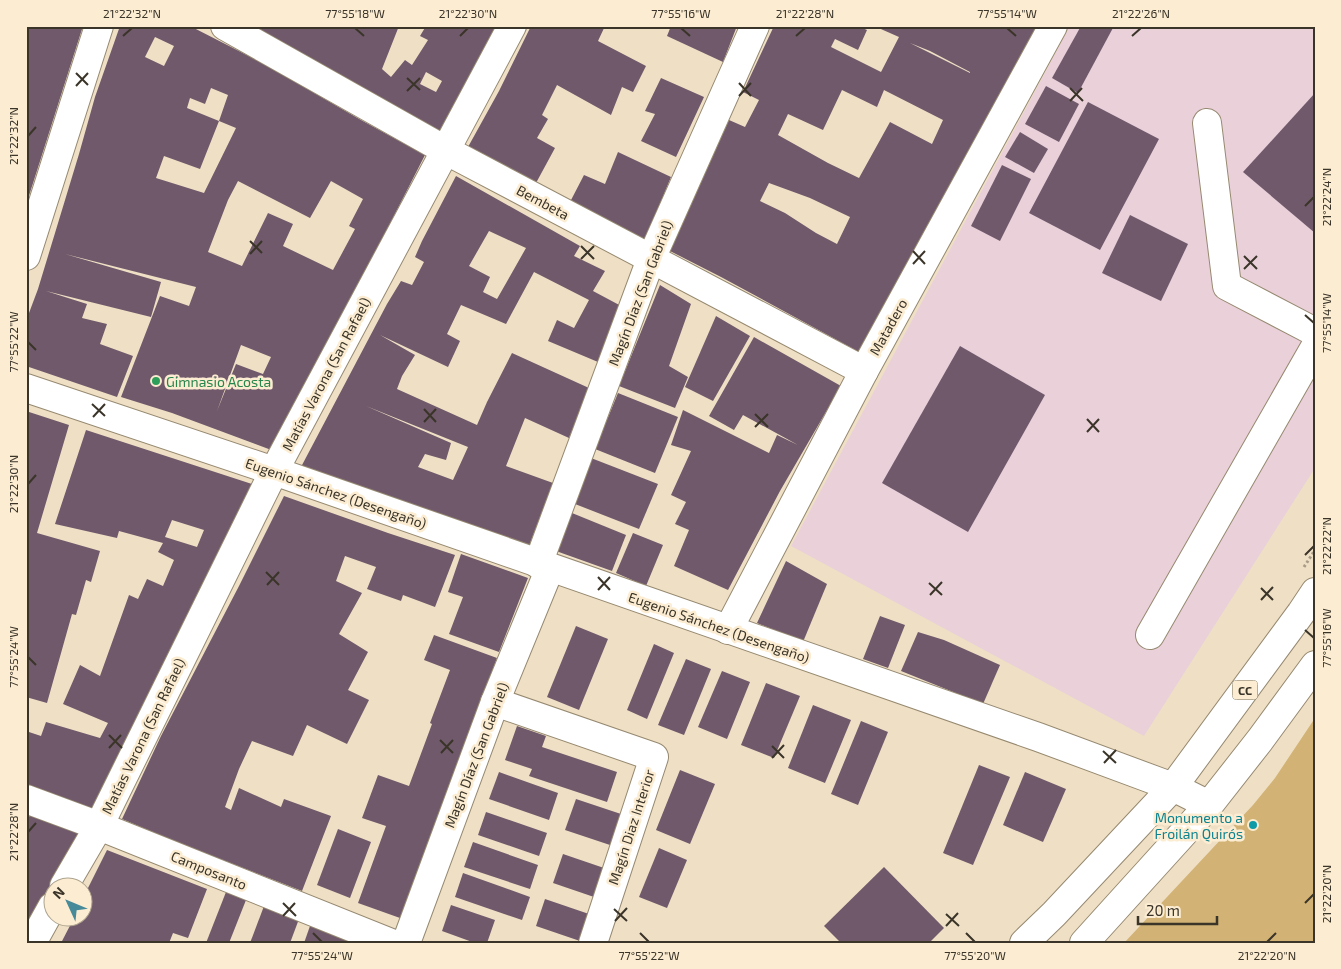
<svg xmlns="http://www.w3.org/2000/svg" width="1341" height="969" font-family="'Exo 2',sans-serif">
  <rect width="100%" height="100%" fill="#efe0c5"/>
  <path fill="#ead0d9" d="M1070,26h245v442l-171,268 -353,-190z"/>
  <path fill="#d2b275" d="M1315,718v225h-191l129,-138 22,-27z"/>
  <g fill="#6f596b" fill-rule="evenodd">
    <path d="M26,26h57l-56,176h-1z"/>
    <path d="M120,26h70l76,39 95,55 64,35 -151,296 -102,-38 -51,-16 39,-101 29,10 7,-19 -131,-33 96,28 -10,35 -105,-26 41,13 -5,14 25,6 -7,20 33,12 -16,41 -91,-31v-45l12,-32 41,-135 16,-57zM155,37l19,9 -10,20 -19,-9zM211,88l17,7 -9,26 17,7 -32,65 -48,-15 8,-22 36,13 19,-48 -32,-13 3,-10 15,6zM238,181l72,37 21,-37 32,18 -14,27 6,3 -22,41 -50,-24 10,-22 -25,-11 -26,53 -34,-14 20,-52zM241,345l30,12 -8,17 -27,-10 -19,47z"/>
    <path d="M249,26h150l-17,43 9,8 14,-17 7,5 16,-25 -8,-4 6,-10h76l-59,110zM426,72l16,9 -6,11 -16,-8z"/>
    <path d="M531,26h74l-7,15 48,25 -13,26 -11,-5 -11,28 -54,-30 -15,30 6,4 -11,19 18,10 -19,35 -68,-36 31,-56z"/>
    <path d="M671,26h66l-14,36 -56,-26z"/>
    <path d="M774,26h84l9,4 -9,20 -23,-11 -4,8 50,25 18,-35 -25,-11h78l8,3 1,-3h80l-139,253 -43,73 -138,-75 -51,-26 59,-131 16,7 14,-27 -16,-8zM910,43l20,8 40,21v1zM842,90l35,17 7,-17 59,30 -11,24 -42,-22 -31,56 -31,-15 -50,-28 10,-21 35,16zM769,183l41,15 40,19 -13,27 -21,-11 -31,-20 -25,-12z"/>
    <path d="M1081,26h33l-36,67 -26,-15z"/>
    <path d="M661,78l43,19 -28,60 -35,-16 14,-27 -10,-3z"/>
    <path d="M1046,86l33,18 -20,38 -34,-18z"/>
    <path d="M1315,93v140l-72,-61z"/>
    <path d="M1088,102l71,37 -59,111 -71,-37z"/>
    <path d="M1020,132l28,17 -14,24 -29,-16z"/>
    <path d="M618,152l53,25 -26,63 -75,-38 14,-27 21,9z"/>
    <path d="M1002,165l29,14 -31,62 -29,-15z"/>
    <path d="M456,176l124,70 -6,10 31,15 -12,20 30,16 -25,55 -50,-21 9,-21 17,8 15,-28 -55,-28 -28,52 -45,-19 -14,29 13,7 -12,26 -68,-32 35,20 -13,21 -5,13 80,36 10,-23 25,-49 77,35 -20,50 -44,-20 -19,48 47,17 -24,63 -228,-79 86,-163 14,-23 11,4 12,-23 -9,-5 7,-16zM489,231l37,17 -29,51 -14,-7 7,-15 -21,-11zM366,406l102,41 -15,33 -35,-13 7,-13 21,6 5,-17z"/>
    <path d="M1130,215l58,29 -27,57 -59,-28z"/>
    <path d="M660,285l31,19 -22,62 19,11 -13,31 -56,-22z"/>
    <path d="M716,316l34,20 -37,65 -28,-14z"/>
    <path d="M754,337l87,49 -61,105 -52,99 -54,-24 15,-36 -14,-6 11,-22 -15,-7 20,-44 -20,-6 12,-35 86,43 8,-18 21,10 -55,-30 -9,15 -25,-14z"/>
    <path d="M960,346l85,49 -77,137 -86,-49z"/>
    <path d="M618,393l60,24 -23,56 -60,-24z"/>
    <path d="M26,411l43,14 -32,108 63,18 -9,31 -5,-2 -10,35 -4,-1 -25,89 -21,-6z"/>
    <path d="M86,430l169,55 -161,328 -68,-25v-57l15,5 5,-14 54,16 8,-15 -45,-19 17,-39 20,11 29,-81 9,4 9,-20 16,7 11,-26 -16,-8 5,-9 -44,-12 -2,7 -62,-14zM172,520l32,10 -7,17 -32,-10z"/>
    <path d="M591,458l67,26 -19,45 -64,-25z"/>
    <path d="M284,496l104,37 67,22 -20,52 -32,-12 -2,6 -34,-12 9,-22 -31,-11 -9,25 26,12 -23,41 29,18 -20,38 21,10 -22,44 -40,-19 -14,31 -41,-15 -13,28 -14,38 6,3 8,-22 42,19 3,-8 47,17 -29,75 -133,-52 -47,-20 39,-83 78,-150z"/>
    <path d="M572,513l54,22 -14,36 -56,-20z"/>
    <path d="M633,533l30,12 -17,41 -30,-13z"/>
    <path d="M461,554l67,24 -29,74 -50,-18 14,-37 -15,-5z"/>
    <path d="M786,561l41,23 -24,58 -46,-19z"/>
    <path d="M880,616l25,9 -17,43 -25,-9z"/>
    <path d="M576,626l32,13 -29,71 -32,-13z"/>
    <path d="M918,632l26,8 56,25 -17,39 -82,-33z"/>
    <path d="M434,635l63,23 -97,260 -42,-15 28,-77 -24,-8 16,-43 31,11 23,-62 -2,-1 20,-53 -26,-10z"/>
    <path d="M654,644l20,9 -27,66 -20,-9z"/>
    <path d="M686,659l25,10 -27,66 -26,-10z"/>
    <path d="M722,671l28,11 -23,57 -29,-12z"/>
    <path d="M766,683l34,13 -26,62 -33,-13z"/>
    <path d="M813,705l38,15 -26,63 -37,-15z"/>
    <path d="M861,721l27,11 -30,73 -27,-11z"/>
    <path d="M517,726l29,10 -4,11 75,25 -10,30 -78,-26 3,-7 -27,-9z"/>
    <path d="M979,765l31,12 -37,88 -30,-12z"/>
    <path d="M680,770l35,14 -25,60 -34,-14z"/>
    <path d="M499,772l59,21 -9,27 -60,-21z"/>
    <path d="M1025,772l41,17 -23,53 -40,-17z"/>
    <path d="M576,799l45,15 -11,31 -45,-15z"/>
    <path d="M31,812l54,19 -59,99v-105z"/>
    <path d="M486,812l61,21 -8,23 -61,-21z"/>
    <path d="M338,829l33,13 -21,56 -33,-13z"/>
    <path d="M473,842l65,23 -8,24 -66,-22z"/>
    <path d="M659,848l28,12 -20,48 -28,-11z"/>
    <path d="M107,850l100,39 -19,49 -15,-5 -4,10h-108l14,-27h7v-16z"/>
    <path d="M563,854l41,14 -10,29 -41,-14z"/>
    <path d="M884,867l60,61 -15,15h-88l-17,-17z"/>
    <path d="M463,873l67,24 -8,23 -67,-23z"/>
    <path d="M226,892l20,8 -17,43h-23z"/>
    <path d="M545,899l44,15 -9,27 -44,-15z"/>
    <path d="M451,905l44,15 -8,23h-12l-33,-12z"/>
    <path d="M264,906l35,13 -9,24h-40z"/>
    <path d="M310,926l37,14 -1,3h-42z"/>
  </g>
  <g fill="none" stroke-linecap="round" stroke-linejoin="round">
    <defs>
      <g id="minor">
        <path d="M225,26l220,124 419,221"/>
        <path d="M1207,123l20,163 88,46"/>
        <path d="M26,256l73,-230"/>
        <path d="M26,388l248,83 764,266 135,50 36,18"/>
        <path d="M538,564l113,-305 104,-233"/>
        <path d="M728,630l136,-259 189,-345"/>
        <path d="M1150,635l165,-288"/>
        <path d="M495,702l159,55 -61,186"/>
        <path d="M26,799l73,27 292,117"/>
        <path d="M64,886l35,-60 175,-355 238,-445"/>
        <path d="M32,943l20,-36"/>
        <path d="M406,943l89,-241 55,-134"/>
      </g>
      <g id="major">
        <path d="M1024,943l30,-29 119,-127 128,-174 14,-21"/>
        <path d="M1084,943l125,-138 51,-65 55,-75"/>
      </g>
    </defs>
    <use href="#minor" stroke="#968970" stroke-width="30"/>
    <use href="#major" stroke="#968970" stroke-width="30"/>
    <path stroke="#a89c88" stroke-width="3" stroke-dasharray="2.5 2.5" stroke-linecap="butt" d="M1304,567l11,-17"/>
    <use href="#minor" stroke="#fff" stroke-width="28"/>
    <use href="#major" stroke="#fff" stroke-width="28"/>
  </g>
  <path fill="none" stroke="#3a3429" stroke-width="2" d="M355,28l9,8M681,28l9,8M1007,28l9,8M123,36l9,-8M460,36l8,-8M796,36l9,-8M1132,36l9,-8M76,73l12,12M407,78l13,12M739,83l12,13M76,86l12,-13M1070,88l13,13M407,91l13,-13M739,96l12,-13M1070,101l12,-13M28,136l8,-9M1305,206l9,-9M250,241l12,12M581,246l13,13M913,251l12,13M250,254l12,-13M1244,256l13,13M581,259l13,-13M913,264l12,-13M1244,269l13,-13M1305,315l9,8M28,342l8,8M92,404l13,12M424,409l12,13M755,414l13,13M93,417l12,-13M1087,419l12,13M424,422l12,-13M755,427l13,-13M1087,432l12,-13M28,484l8,-9M1305,555l9,-9M266,572l13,13M598,577l12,13M929,583l13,12M267,585l12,-13M1261,588l12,12M598,590l12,-13M930,595l12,-13M1261,600l12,-13M1305,630l9,8M28,657l8,8M109,735l13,13M440,740l13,13M772,746l12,12M109,748l12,-13M1103,751l13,12M441,753l12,-13M772,758l12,-13M1104,763l12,-13M28,832l8,-9M283,903l13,13M1305,903l9,-9M614,909l13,12M946,914l13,12M283,916l12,-13M615,921l12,-13M946,926l12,-13M313,933l9,9M640,933l9,9M966,933l9,9M1267,942l9,-9"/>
  <circle fill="#2e9e5b" stroke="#fcedd2" stroke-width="2" cx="156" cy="381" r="5"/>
  <circle fill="#0f9aa8" stroke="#fcedd2" stroke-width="2" cx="1253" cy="825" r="5"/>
  <g text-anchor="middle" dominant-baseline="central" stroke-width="5" stroke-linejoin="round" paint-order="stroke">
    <rect fill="#fcedd2" stroke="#746c5c" stroke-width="1" x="1232.5" y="680.5" width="25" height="19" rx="4"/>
    <g font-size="12" font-weight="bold" fill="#3a3429">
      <text x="1245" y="690">CC</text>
    </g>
    <g font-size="14" fill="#3a3429" stroke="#fcedd2">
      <text transform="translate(543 202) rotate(28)">Bembeta</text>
      <text transform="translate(640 293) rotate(-69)">Magín Díaz (San Gabriel)</text>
      <text transform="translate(888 327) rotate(-61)">Matadero</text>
      <text transform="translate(326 374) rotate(-62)">Matías Varona (San Rafael)</text>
      <text transform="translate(336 493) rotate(19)">Eugenio Sánchez (Desengaño)</text>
      <text transform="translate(719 627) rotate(19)">Eugenio Sánchez (Desengaño)</text>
      <text transform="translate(143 736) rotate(-64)">Matías Varona (San Rafael)</text>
      <text transform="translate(476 755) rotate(-69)">Magín Díaz (San Gabriel)</text>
      <text transform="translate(631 827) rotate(-72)">Magín Diaz Interior</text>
      <text transform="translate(209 870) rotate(22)">Camposanto</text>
    </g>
    <g font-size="14" fill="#27864d" stroke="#fcedd2" text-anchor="start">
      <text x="166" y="381">Gimnasio Acosta</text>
    </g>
    <g font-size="14" fill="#0d838f" stroke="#fcedd2" text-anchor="end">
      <text x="1243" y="817">Monumento a<tspan x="1243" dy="16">Froilán Quirós</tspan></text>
    </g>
  </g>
  <rect width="1341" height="969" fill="none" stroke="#fcedd2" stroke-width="55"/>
  <g transform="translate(68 902) rotate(314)"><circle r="24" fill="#fcedd2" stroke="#aea38e"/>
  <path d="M0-4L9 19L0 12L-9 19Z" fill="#478a99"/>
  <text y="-8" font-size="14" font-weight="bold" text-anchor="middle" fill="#3a3429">N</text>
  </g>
  <path d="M1138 916v8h79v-8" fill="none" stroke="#3a3429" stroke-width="2.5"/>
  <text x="1146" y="916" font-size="15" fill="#3a3429" stroke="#fcedd2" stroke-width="4" paint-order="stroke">20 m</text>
  <rect x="28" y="28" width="1286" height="914" fill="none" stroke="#3a3429" stroke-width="2"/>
  <g font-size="12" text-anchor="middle" fill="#3a3429">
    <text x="132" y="18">21°22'32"N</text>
    <text x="355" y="18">77°55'18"W</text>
    <text x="468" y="18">21°22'30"N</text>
    <text x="681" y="18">77°55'16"W</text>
    <text x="805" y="18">21°22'28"N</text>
    <text x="1007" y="18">77°55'14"W</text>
    <text x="1141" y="18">21°22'26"N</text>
    <text transform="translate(14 136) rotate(-90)" y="4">21°22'32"N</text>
    <text transform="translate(1327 197) rotate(-90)" y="4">21°22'24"N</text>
    <text transform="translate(1327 323) rotate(-90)" y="4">77°55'14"W</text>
    <text transform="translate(14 342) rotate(-90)" y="4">77°55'22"W</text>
    <text transform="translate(14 484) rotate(-90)" y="4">21°22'30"N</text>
    <text transform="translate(1327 546) rotate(-90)" y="4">21°22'22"N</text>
    <text transform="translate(1327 638) rotate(-90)" y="4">77°55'16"W</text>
    <text transform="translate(14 657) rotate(-90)" y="4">77°55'24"W</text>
    <text transform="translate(14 832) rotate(-90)" y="4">21°22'28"N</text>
    <text transform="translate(1327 894) rotate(-90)" y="4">21°22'20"N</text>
    <text x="322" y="960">77°55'24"W</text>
    <text x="649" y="960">77°55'22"W</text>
    <text x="975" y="960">77°55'20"W</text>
    <text x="1267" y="960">21°22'20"N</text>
  </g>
</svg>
